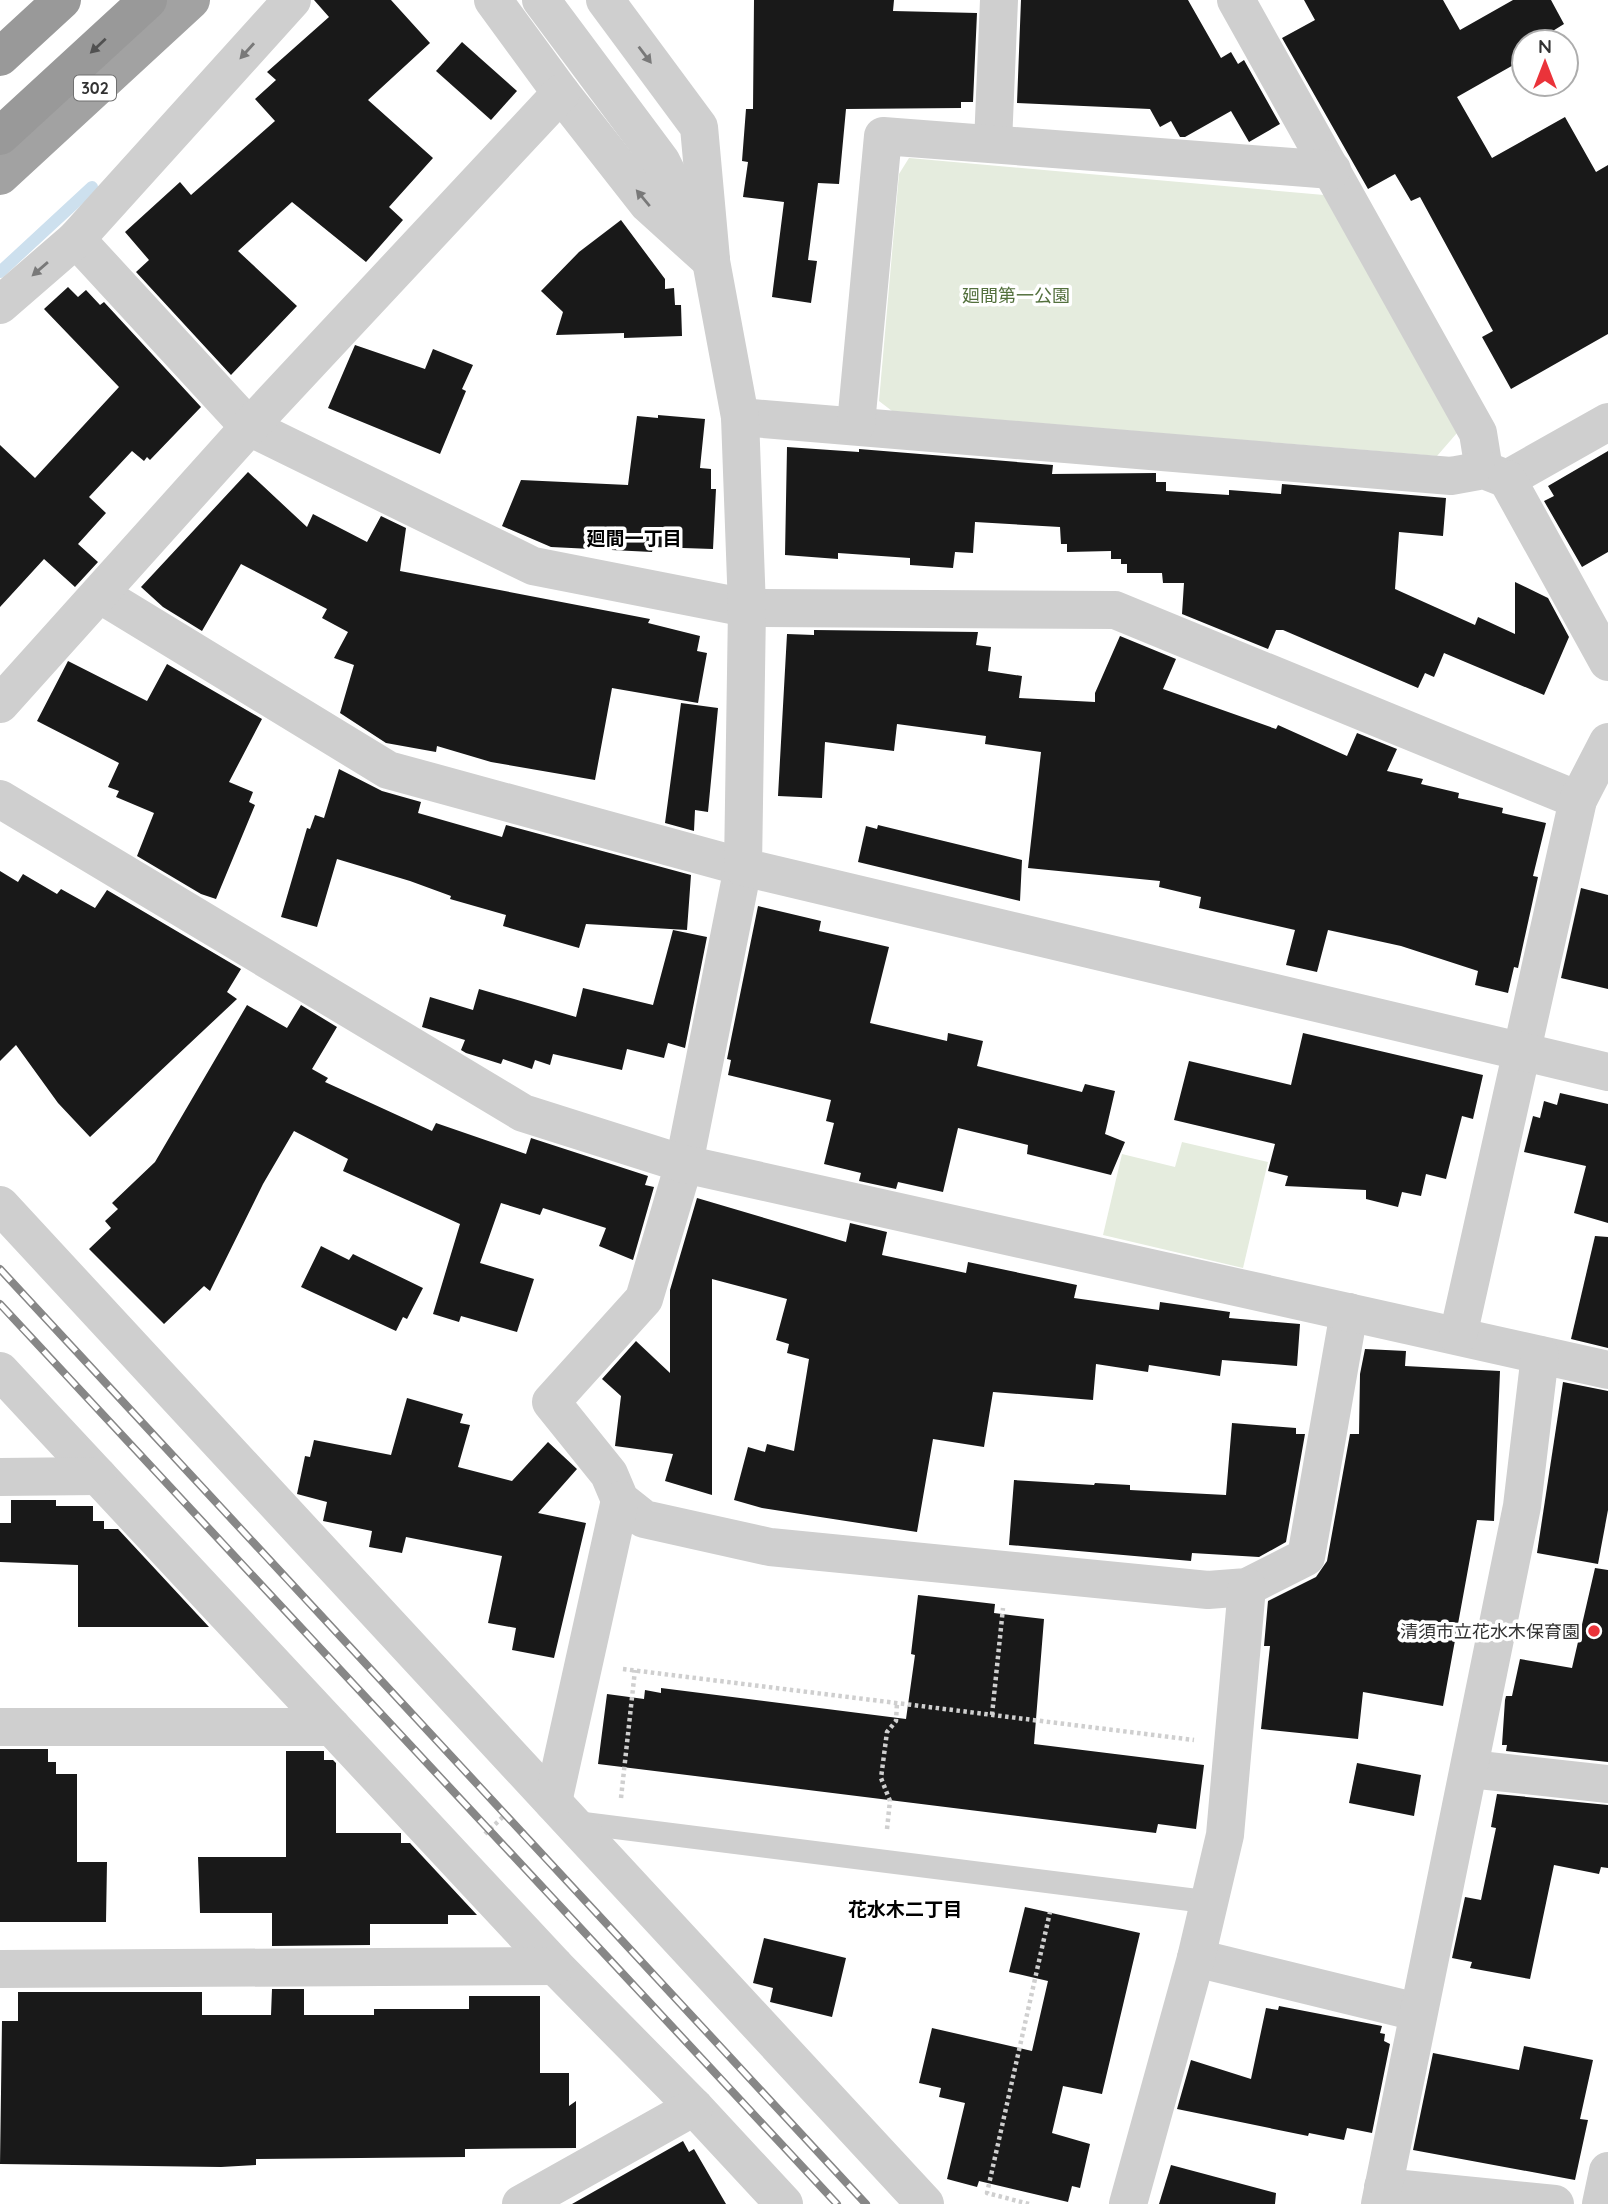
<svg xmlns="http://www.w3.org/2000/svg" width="1608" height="2204" font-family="Quicksand,'Noto Sans JP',sans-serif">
  <rect width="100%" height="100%" fill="#fff"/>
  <g fill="#e5ecde">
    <path d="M909,158l415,37 133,238 -20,23 -545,-45 -13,-10 20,-227z"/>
    <path d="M1182,1142l86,20 -25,106 -140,-33 19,-81 53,13z"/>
  </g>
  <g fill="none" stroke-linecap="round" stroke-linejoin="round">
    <path stroke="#cde0ee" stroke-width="12" d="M0,272l92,-85"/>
  </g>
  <g fill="#191919">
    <path d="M314,0h77l39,43 -62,57 65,58 -44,49 14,13 -37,42 -74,-60 -54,49 59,55 -66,69 -95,-103 13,-12 -24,-28 55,-50 11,13 84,-74 -20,-22 21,-19 -9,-8 62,-55z"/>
    <path d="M754,0h140l-1,11 84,2 -4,89h-12v6l-115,1 -7,75 -21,-1 -10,77 9,1 -6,42 -39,-6 12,-95 -41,-5 5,-35 -6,-1 4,-52h7z"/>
    <path d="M1021,0h167l33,58 10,-6 7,12 6,-4 36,64 -31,18 -18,-31 -46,26h-5l-9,-16 -11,6 -10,-18 -133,-6z"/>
    <path d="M1304,0h139l17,30 53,-30h38l13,24 -29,18h-11v17l-67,38 35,61 73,-41 31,55 12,-7v169l-97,55 -29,-52 11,-6 -73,-134 -9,4 -16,-27 -27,15 -86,-151 33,-18z"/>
    <path d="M462,42l55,49 -26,29 -55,-49z"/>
    <path d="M621,220l44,59v10l9,-1 1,17h6l1,31 -58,2v-5l-68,2 7,-23 -22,-21 38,-39z"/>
    <path d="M68,287l10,10 8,-7 14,15 4,-3 97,105 -51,53 -3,-3 -3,4 -12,-10 -43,46 17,16 -28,31 20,18 -23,25 -31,-28 -44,48v-162l35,33 84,-91 -75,-78z"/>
    <path d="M355,345l70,24 8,-20 40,16 -11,24 4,2 -26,63 -112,-46z"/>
    <path d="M658,415l47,4 -5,49 11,1v20h5l-3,60 -60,-2 -1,5 -101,-5 -49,-21 19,-46 107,5 9,-69 21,2z"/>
    <path d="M787,447l72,5v-3l194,16 -1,9 104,-1v9h10v9l63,4v-5l52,4 1,-10 164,14 -3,38 -44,-4 -4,57 80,36 3,-8 37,17v-52l33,16 21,39 -25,58 -100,-42 -10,24 -9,-4 -7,15 -135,-58h-7l-8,19 -86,-35 2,-31h-21l-1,-10h-35v-9h-6v-5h-10v-8l-44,1v-8h-6l-1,-17 -85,-5 -2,31 -18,-1 -2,16 -43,-3v-7l-72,-5v6l-53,-4z"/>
    <path d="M1608,451v101l-26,15 -38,-66 10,-5 -6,-10z"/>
    <path d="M248,472l59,55 6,-13 54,28 14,-26 25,12 -6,43 250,48 -2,4 52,13 -3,15 10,2 -9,50 -86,-15 -17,92 -104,-18 -54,-16 -1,6 -50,-9 -46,-30 14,-48 -20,-7 14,-26 -26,-14 5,-9 -86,-45 -39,67 -39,-24 -22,-20z"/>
    <path d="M814,630l164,2 -2,13 15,2 -3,24 34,5 -3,22 76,4v-9l25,-57 56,23 -13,30 113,40 2,-4 69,31 10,-23 40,16 -10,22 36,8 -2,5 38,9 -1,5 45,10 -1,5 44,10 -13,53 5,1 -20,91 -4,-1 -6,26 -33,-8 3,-14 -77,-25 -73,-16 -11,42 -31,-7 9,-35 -96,-22 2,-11 -42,-10 1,-6 -132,-13 13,-116 -56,-8 1,-8 -89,-12 -3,27 -69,-9 -3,56 -44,-2 9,-162 27,1z"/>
    <path d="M68,661l79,40 20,-37 95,55 -33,63 24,10 -4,10 6,3 -39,94 -15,-5 -64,-38 17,-43 -38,-16 3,-6 -11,-4 11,-24 -82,-42z"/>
    <path d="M681,703l37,5 -10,104 -13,-2 -1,21 -29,-8z"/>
    <path d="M339,769l43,22 39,11 -3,11 84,24 4,-12 185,50 -4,55 -101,-6 -7,24 -76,-22 3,-11 -56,-16 1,-3 -41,-15 -73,-22 -20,68 -36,-10 26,-89 3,1 5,-14 9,3z"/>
    <path d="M878,825l144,35 -2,41 -162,-39 8,-36 11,3z"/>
    <path d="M0,871l18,11 5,-8 34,20 4,-5 34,19 12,-18 134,79 -14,23 10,7 -147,138 -32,-34 -42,-58 -16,16z"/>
    <path d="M1581,888l27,7v94l-47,-11z"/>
    <path d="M758,906l63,15 -2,10 70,16 -19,76 77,18 1,-8 35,8 -6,25 105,26 3,-8 30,7 -10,43 20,8 -14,33 -84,-21 1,-9 -70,-17 -15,64 -45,-10 -2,7 -37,-8 2,-8 -37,-9 10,-41 -8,-2 5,-21 -103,-25 3,-15 -4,-1z"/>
    <path d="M673,930l34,7 -22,111 -17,-5 -4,15 -37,-9 -5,21 -69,-16 -3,11 -15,-5 -3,9 -29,-10 -2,5 -35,-11 -5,-3 4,-10 -43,-13 8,-30 43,13 6,-21 97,28 7,-29 70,17z"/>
    <path d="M247,1005l40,23 14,-23 36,22 -25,42 16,9 -3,4 107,49 4,-8 90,31 5,-16 117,38 -3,9 9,2 -21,73 -34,-14 7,-18 -63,-20 -3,7 -39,-12 -21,60 54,16 -17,53 -56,-16 -2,6 -26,-8 27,-90 -117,-53 5,-12 -54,-28 -31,53 -53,107 -6,-5 -40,38 -75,-75 22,-21 -6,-7 13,-12 -6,-6 43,-41z"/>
    <path d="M1303,1033l180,42 -10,44 -11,-3 -16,63 -20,-5 -5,22 -19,-4 -4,15 -32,-8v-9l-81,-4 3,-10 -20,-5 7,-27 -101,-24 15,-59 102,24z"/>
    <path d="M1560,1093l48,11v119l-34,-10 12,-47 -62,-14 9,-36 7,2 4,-17 13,4z"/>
    <path d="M697,1198l149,44 4,-19 37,9 -5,23 84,18 2,-11 109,23 -3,13 85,12 1,-8 70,10 -1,6 71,6 -3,42 -75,-6 -2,16 -71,-11 -1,7 -52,-8 -3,36 -100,-8 -9,55 -51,-8 -16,93 -155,-24 -28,-8 14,-53 17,5 2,-8 27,7 15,-92 -22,-6 2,-9 -13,-4 11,-41 -75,-20v216l-47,-14 8,-27 -58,-8 6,-50 -19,-17 34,-38 34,32v-83z"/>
    <path d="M1595,1236l13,1v111l-37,-9z"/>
    <path d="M321,1246l28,14 4,-6 70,34 -16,31 -4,-2 -7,14 -95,-44z"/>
    <path d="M1365,1349l41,2 -1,15 95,5 -6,150 -17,-1 -34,186 -80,-14 -5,47 -97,-10 9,-83h-6l4,-45 48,-24 11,-16 23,-127h9l1,-60z"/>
    <path d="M1563,1382l45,9v119l-10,54 -61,-11z"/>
    <path d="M407,1398l56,16 -3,9 10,2 -12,42 54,14 36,-39 29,27 -39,44 48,10 -32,135 -42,-8 4,-22 -28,-5 14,-67 -96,-19 -4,16 -33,-6 3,-16 -49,-10 4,-19 -30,-8 8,-38 5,1 4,-17 77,15z"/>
    <path d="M1232,1423l64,5v6h9l-19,108 -27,15 -67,-4 -1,8 -182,-16 5,-65 80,5 1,-2 35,2v5l96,5z"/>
    <path d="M11,1500h45v6h37v15h11v8h14l91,98h-131v-62l-78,-3v-39h11z"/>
    <path d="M1595,1568l13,2v192l-102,-11 1,-6h-5l3,-45 1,-4h6l8,-37 52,9z"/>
    <path d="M918,1595l77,9 -1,9 50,6 -10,125 170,21 -8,64 -38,-5 -2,9 -558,-69 9,-70 37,5 1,-9 16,3v-5l245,31 9,-64 -4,-1z"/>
    <path d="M0,1749h48v13h8v12h21v88h30l-1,60h-106z"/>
    <path d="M286,1751h38v9h9l3,3v70h65v10h9l67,72h-29v9h-78v21l-98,1v-33h-72l-2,-56h88z"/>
    <path d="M1357,1763l64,12 -7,41 -65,-13z"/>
    <path d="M1497,1794l111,11v63l-7,-1 -2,7 -45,-9 -24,114 -60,-11 2,-6 -20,-4 13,-61 16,3 15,-72 -5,-1z"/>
    <path d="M1025,1907l115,26 -38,161 -39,-8 -11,47 38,11 -10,44 -8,-2 -4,16 -89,-21 -2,6 -30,-8 18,-76 -26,-6 2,-9 -22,-5 13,-55 100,23 16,-70 -39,-9z"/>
    <path d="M764,1938l82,20 -14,59 -62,-15 3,-14 -20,-5z"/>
    <path d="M272,1989h32v26h70v-6h95v-13h71v77h29v33l7,-5v47l-111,1v8l-209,2v6l-35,2 -221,-3 2,-143h16v-29h184v23h69z"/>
    <path d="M1279,2006l103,20 -2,7 5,1 -1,7 6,3 -18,89 -25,-5 -3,12 -35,-7 -1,3 -131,-27 14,-49 60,19 15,-71 12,2z"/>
    <path d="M1524,2046l69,14 -13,59 8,1 -13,60 -162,-30 20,-97 86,17z"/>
    <path d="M683,2141l6,11 5,-3 32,55h-154z"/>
    <path d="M1171,2165l105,28 -1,11h-116z"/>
  </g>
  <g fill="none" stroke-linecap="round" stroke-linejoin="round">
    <g stroke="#cfcfcf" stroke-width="4.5" stroke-dasharray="3.5 3.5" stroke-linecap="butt">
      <path d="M623,1669l571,71"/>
      <path d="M992,1715l11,-107"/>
      <path d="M621,1798l14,-128"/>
      <path d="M887,1829l3,-28 -9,-23 6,-46 9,-11 1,-18"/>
      <path d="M485,1834l24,-23"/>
      <path d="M1029,2204l-42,-11 63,-281"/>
    </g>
    <path stroke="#cfcfcf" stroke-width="23" d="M572,1822l637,80"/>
    <g stroke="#cfcfcf" stroke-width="38">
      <path d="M493,0l68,93 87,111 63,57"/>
      <path d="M605,0l94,127 12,132"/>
      <path d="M1236,0l242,433 6,37"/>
      <path d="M993,143l6,-143"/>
      <path d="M76,239l173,188 284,139 214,42 368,2 463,190"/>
      <path d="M0,305l76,-66 216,-239"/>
      <path d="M740,417l711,59 33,-6 23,9 101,-57"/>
      <path d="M856,424l27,-288 449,34"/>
      <path d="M1507,479l101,183"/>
      <path d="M101,595l287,175 355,97 -59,297 -40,135 -93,103 58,72 11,26 24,19 126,28 438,43 39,-3 59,-30 43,-245"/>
      <path d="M0,704l249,-277 312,-334"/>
      <path d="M0,799l523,314 161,51 924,206"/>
      <path d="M0,1205l925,999"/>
      <path d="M1458,1336l120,-536 30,-58"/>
      <path d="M0,1371l555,595 139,141 90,97"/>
      <path d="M0,1477l98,-1"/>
      <path d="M0,1727h332"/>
      <path d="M1470,1769l138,15"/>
      <path d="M553,1802l67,-302"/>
      <path d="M1196,1958l221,54"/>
      <path d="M0,1969l555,-3"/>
      <path d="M1383,2187l172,17"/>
      <path d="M521,2204l173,-97"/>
      <path d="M1128,2204l68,-246 29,-123 22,-248"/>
      <path d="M1380,2204l142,-698 18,-151"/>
      <path d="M1601,2204l7,-33"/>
    </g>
    <path stroke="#cfcfcf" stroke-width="38" d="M541,0l120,161 50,100 29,156 7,191 -4,259 865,205"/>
    <path stroke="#a2a2a2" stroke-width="38" d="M0,176l191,-176"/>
    <g stroke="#999" stroke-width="38">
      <path d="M0,57l62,-57"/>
      <path d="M0,136l148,-136"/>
    </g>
    <defs>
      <g id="rail">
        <path d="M0,1269l866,935"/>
        <path d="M0,1304l837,900"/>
      </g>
    </defs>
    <use href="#rail" stroke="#878787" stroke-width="8"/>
    <use href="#rail" stroke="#fff" stroke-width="5" stroke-dasharray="16" stroke-linecap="butt"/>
  </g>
  <defs><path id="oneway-solid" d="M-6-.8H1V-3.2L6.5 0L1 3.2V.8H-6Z" transform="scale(1.75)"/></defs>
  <use fill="#515151" href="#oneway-solid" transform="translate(98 46) rotate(137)"/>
  <g fill="#797979">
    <use href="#oneway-solid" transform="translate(247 51) rotate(132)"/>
    <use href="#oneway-solid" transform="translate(645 55) rotate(53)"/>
    <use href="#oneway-solid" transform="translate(643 198) rotate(-130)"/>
    <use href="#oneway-solid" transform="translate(40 269) rotate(139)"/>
  </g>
  <circle fill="#ea333a" stroke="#fff" stroke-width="2.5" cx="1594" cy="1631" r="7"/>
  <g text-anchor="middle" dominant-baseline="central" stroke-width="7" stroke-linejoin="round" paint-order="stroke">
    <rect fill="#fff" stroke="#707070" stroke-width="2" x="74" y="75.5" width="42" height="25" rx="5"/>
    <g font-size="16" font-weight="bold" fill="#323232">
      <text x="95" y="88">302</text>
    </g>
    <g font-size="18" fill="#53703d" stroke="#fff">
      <text x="1016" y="295">廻間第一公園</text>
    </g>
    <g font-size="18" fill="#323232" stroke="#fff" text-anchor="end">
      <text x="1580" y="1631">清須市立花水木保育園</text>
    </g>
    <g font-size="19" font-weight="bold" fill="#000" stroke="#fff">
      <text x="634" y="538">廻間一丁目</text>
      <text x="905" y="1909">花水木二丁目</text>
    </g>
  </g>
  <g transform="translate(1545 63)"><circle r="33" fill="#ffffff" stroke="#adadad" stroke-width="2"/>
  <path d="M0-5L12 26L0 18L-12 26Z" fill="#ea333a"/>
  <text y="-10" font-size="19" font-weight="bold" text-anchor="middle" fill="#323232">N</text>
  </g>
</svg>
